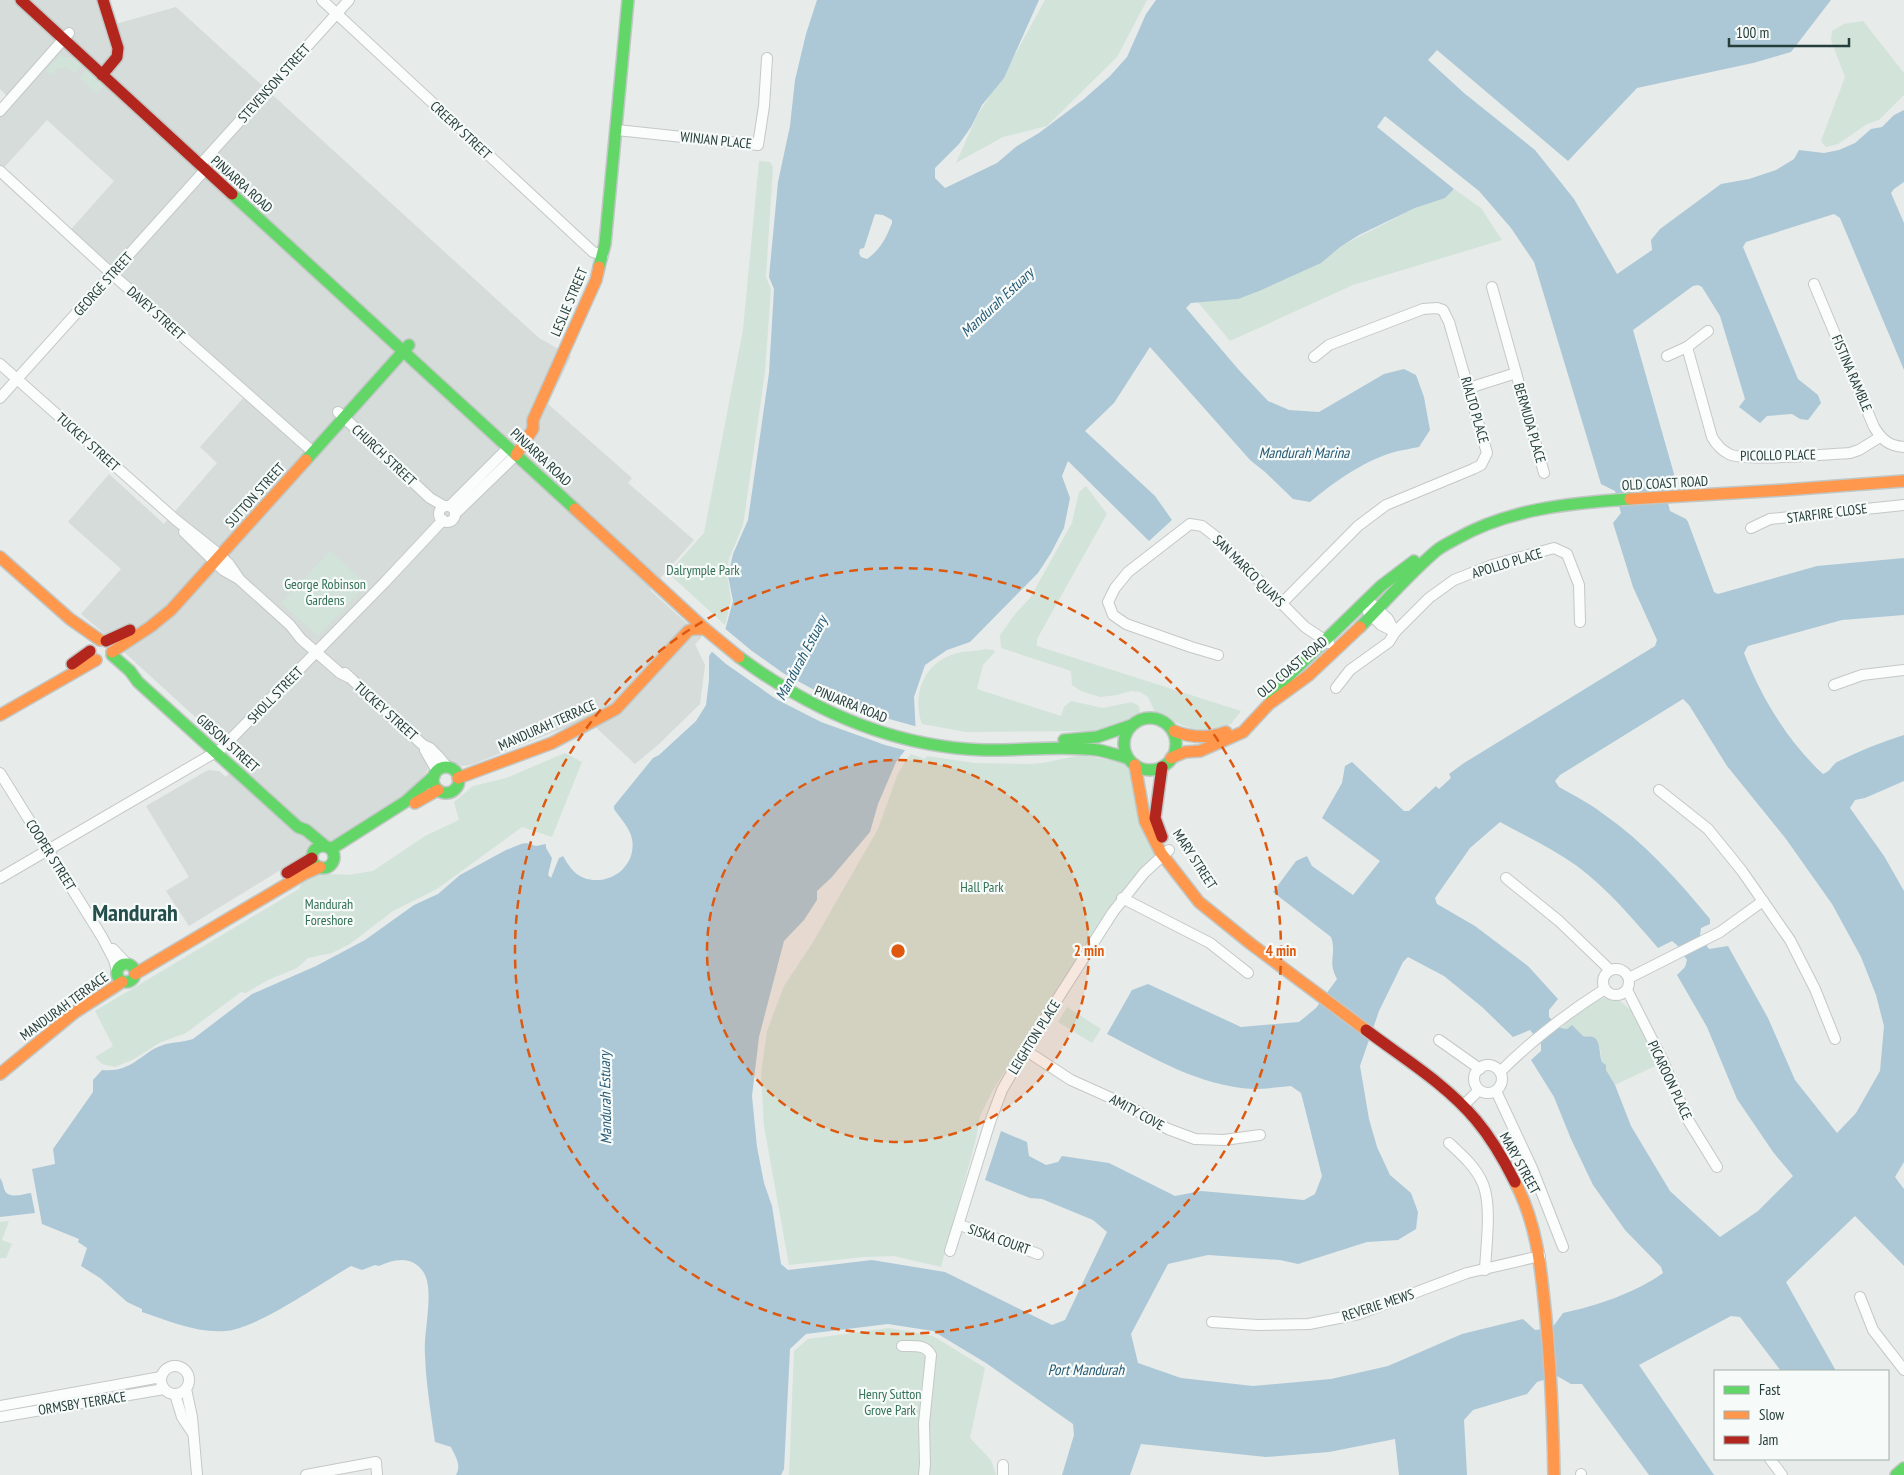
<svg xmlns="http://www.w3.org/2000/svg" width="1904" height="1475" font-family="'PT Sans Narrow',sans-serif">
  <rect width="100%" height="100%" fill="#e7ebea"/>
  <path fill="#d5dcda" d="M0,0h96l9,27 71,-20 363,331 32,18 -23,48 84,74 -4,5 66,57 -44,50 52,47 -7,7 10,21 -5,39 -41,40 -24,20 -48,-45 -116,46 -9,1 -9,-5 -7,-1 -8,3 -9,5 -13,18 -83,59 -20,-1 -8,11 -116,71 -23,-35 23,-14 -43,-71 62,-36 11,1 7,6 15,-18 -141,-129 -19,-16 40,-45 -53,-47 41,-48 55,50 53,-61 -17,-16 45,-51 -179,-161 48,-54 -67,-61 -47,52v-68l7,-8 -7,-7z"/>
  <g fill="#d2e3da">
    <path d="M1045,0h102l-30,57 -70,69 -44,11 -47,26 21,-47 34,-54z"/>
    <path d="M1863,21l41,52v22l-25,25 -12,4 -29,20 -12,3 -5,-6 24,-64 -14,-37 1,-9 12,-7z"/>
    <path d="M61,54l3,3h9l9,8 -6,7 -4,-1 -5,-4 -6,2 -2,-2 -8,8 -5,-5z"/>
    <path d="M87,69l17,16 -7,9 -16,-15v-3z"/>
    <path d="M759,161l11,1 3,5 -7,110 5,12 -6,83 -22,153 -14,34 -2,16 4,25 -6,25 -57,-52 36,-40 39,-203z"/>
    <path d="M1454,189l27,19 21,32 -149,45 -123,56 -32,-39 40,-3 177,-91 32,-12z"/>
    <path d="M1086,486l21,28 -70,125v7l204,65 -10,13 -24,6 -15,-1 -15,-6 -22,-11 -7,-15 -8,-5 -9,-1 -14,4 -17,2 -19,-6 -9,-6 -1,-14 -70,-23 -1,-13 16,-22 14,-15 42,-75 7,-31z"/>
    <path d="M330,551l37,33 -49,52 -37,-33z"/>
    <path d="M985,649l8,1 2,2 -12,13 -6,24 84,27 3,-9 7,-6 32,7 29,-6 7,4 1,7 -23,12 -24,6 -127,1 -44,-8c-10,-29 1,-60 32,-70 10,-4 21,-2 31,-5z"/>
    <path d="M565,753l17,9 -30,75 -30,-10 -85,62 -44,22 -43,33 -18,9 -24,5 -11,10 -29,12 -22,13 -5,-1 -55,41 -27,10 -25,16 -19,8 -13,-3 -7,-7 18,-11 -18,-35 204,-122 5,-12 12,-4 32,2 25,-4 52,-35 34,-16 -5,-18 19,-16 33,-8z"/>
    <path d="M911,754l14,5 2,-3 47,7 54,1 15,-1 38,-8 41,7 11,11 23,83 -44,48 -119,186 -13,26 -4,23 -35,128 -47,-11 -30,1 -75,8 -25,-139 -3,-53 6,-42 17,-45 29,-44 65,-113 19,-53 8,-15z"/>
    <path d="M1608,997l11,3 15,13 23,52 -42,20 -9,-13v-7l-4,-3 -2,-13 -7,-12 -10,-1 -11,-10 -5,3 -6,-1c13,-13 26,-27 47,-31z"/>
    <path d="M1067,1007l34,22 -9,14 -34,-21z"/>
    <path d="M9,1221l-7,19 10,4 -6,14h-6v-36z"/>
    <path d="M889,1328l44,8 52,32 -15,70 21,22 5,15h-207l5,-124 14,-12z"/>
  </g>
  <g fill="#acc8d6" fill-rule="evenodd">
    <path d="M817,0h222l-35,78 -22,27 -11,22 -12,17 -24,24v10l10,10 52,-25 20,-17 22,-13 45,-34 26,-23 17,-19 19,-43 10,-14h675l-40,52 -38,11 -116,25 -69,73 -131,-111 -9,10 36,33 71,57 39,49 43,75 35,-24 -1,-10 9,-11 61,-45 28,-5 27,-9 18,-11 5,-9 25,3 15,-3 16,-7 16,-14 11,-2 12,-12 10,-5v72l-10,7 -3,4 13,30v147l-64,-152 -6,-4 -88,28 -3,5 55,132 20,16 3,8 -13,17 -8,-1 -8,-5 -25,2 -7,7 -21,-16 6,-8 -25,-83 -18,-29 -4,-2 -5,1 -60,44 41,144 -1,6 -8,11 5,20 16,8 2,3 26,70 4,2 99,-28 87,-8v57l-62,5 -94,26 -4,7c17,44 44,89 79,121 8,-3 8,-8 14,-12 22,-11 44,-20 67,-27v46l-39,17 -10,2 -5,8 34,48 20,35v271l-9,15 9,12v77l-49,-50 -69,66 50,89h-55l-41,-54 -9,-1 -92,49 75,110h-65l-67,-91h-11l-14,-8 -20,6 -10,12 -54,16 -9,10 3,55h-68l-4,-36 -66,13 -63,5 -125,-13 -11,31h-68l12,-40 -1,-11 -87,-61 -53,-32 -45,-7 -82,10 -16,15 -6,120 -3,6h-325c6,-10 -1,-19 -5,-28l-16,-5c-4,-28 -9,-58 -10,-87 -2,-21 9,-61 0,-80 -10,-20 -30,-17 -46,-9l-4,-1 -13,5 -11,-4c-30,17 -96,64 -126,65 -29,2 -56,-10 -83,-19v-3l-15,-7 -27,-24 -19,-12 6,-18 -9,-6 1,-3 -37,-15 -10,-55 23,-5 -2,-15 40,-57v-12l9,-10c32,3 39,-19 64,-26 9,-2 18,-2 27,-5l59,-45 64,-28 49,-26 49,-35 24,-11 22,-19 46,-25 15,-6 5,-1 10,3 10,-2v4l6,10 -4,17 3,3 8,-20 4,-2c5,9 11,18 21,22 26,9 53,-12 48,-39 -2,-11 -12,-21 -18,-30v-3l39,-48 6,-3 37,-34 10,-16 3,-25v-24l15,-22 9,-33 -5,-25 5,-22 15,-34 21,-147 5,-84 -5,-12 9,-95 12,-56 5,-46 11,-46zM1385,116l94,75 32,37 23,34 67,222 14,7 6,22 -8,10 20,64 24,53 -2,6 -191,117 -15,11 2,4 -12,11 -3,-3 -27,25h-5l-52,-49 -7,4 -3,17 -20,35 58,43 -27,34 -41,-29 -5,-10 -11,5 -23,31 58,45c6,17 -4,24 6,42l-21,29 -17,14 -58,5 -93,-43 -16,6 -25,44c47,24 92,52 146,55 12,0 26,-2 38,-3l10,7 21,83 -7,18 -11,6 -103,-9 -26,5 -66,-33 -47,-7 -4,6 -12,3 -17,-9 -2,-14 -26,-11 -16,49 45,18 12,1 51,21 14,12 -42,88 -13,5 -107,-53 -73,-12 -84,10 -7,-6 -9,-58 -8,-23 -7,-36 -5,-51 7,-59 25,-96 20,-21 13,-20v-9l14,-13 39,-46 8,-28 18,-42 20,-26 -2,-39 11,-32 22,-15 23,-8 68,-69 13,-20 13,-25 6,-30 -8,-22 6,-15 81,80 23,-21 -17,-24 -70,-65 29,-28 36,-56 100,113 15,12 28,27 17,3c23,-19 52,-40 81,-49 9,-3 19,-4 28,-6l11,-17 -6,-33 -8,-22 -12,-6 -20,5 -65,38 -30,-2 -21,-9 -30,-32 -52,-61 5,-5 47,-4 21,-8 62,-28 19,-16 19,-12 56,-27 30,-10 9,-9 -77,-62zM875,214l8,1 9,5v3c-6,15 -11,26 -25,36l-6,-2 -2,-4 1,-4 4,-1zM1683,699l6,6 38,61 59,73 46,65 29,53 15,38 8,31 -4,45 -24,42 -19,20 -42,-53 -27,-62 -40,-72 -19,3 -9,-14 1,-7 9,-4v-5c-32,-39 -66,-77 -108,-106 -13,-10 -29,-18 -43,-26l-4,-6 5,-6zM1500,822c26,14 53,27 77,44 31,23 56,53 81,82l14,-7 5,4 10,15 -2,7 -8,8 30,52 30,72 36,53 20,24 -35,35 -38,26 -50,-46 -39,-65 -16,-41 -9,-15v-5l-4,-3c-3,-7 -1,-22 -9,-25 -3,-1 -7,0 -10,-1l-11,-11 -5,4 -6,-1 -12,-11v-7l9,-11 -30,-33 -53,-40 -38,-22 -2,-6 35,-50zM1408,957l36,19 38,31 31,30 17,-7 11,14v7l-10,9 23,37 17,42 22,46 32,45 36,37 2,6c-28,20 -67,33 -100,40l-11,15 -17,2 -12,-11 -61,15 -74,32 -57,13 -78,7 -72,-8 -43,-15 -7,-29 37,-70 40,-9 72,5 18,4 69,-22 31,-2 18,-11 2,-17 -7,-19 -21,-18 -13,-28 -8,-28 -9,-53 19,-55 24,-49z"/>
    <path d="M0,1178c3,4 3,8 5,13 5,8 18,3 26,2l4,20 -35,4z"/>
  </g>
  <path fill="#e7ebea" d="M723,627l29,24 31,22 35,19 57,23 43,12 -2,13 -8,11 -23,-6 -64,-23 -45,-23 -50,-35 -17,-15 13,-16z"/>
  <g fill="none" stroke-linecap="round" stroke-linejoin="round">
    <defs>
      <g id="street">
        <path d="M322,0l271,252 10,3"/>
        <path d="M0,111l69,-78"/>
        <path d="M617,130l141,15 6,-39 3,-48"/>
        <path d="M200,165l149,-165"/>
        <path d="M0,171l112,103 201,178"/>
        <path d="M1814,284l60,143c8,13 15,19 30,20"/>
        <path d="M1492,287l52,186"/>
        <path d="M1708,331l-21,16 25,90c4,7 9,13 17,17 15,8 99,0 121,-1l9,-3 21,-13"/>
        <path d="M1667,356l20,-9"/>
        <path d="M0,364l176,156 39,31 14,13 11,16 50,45 11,14 39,34 8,4"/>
        <path d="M1469,388l47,-15"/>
        <path d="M0,398l205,-228"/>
        <path d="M338,412l92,86 14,8"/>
        <circle cx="447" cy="514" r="8"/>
        <path d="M450,506l58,-58"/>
        <path d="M456,513l60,-58"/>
        <path d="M1751,528l19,-9 134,-14"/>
        <path d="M184,532l39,38 14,8"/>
        <path d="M1282,603l76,-77 28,-21 87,-36 8,-4 6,-12 -38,-131 -6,-12 -6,-2 -14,1 -94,36 -15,12"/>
        <path d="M1373,605l15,14 7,13"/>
        <path d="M1368,612l13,13 14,7"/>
        <path d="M1218,655l-27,-8 -65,-23 -13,-9 -5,-13 7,-14 13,-16 62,-48 12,2 13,10 90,91 24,16"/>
        <path d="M345,673l78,72 7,3 8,8 9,11"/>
        <path d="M1834,685l28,-10 42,-5"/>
        <path d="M1336,688l14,-18 39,-28 6,-10 34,-34 25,-18 38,-15 62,-17 13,6 12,31 1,37"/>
        <path d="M425,750l12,21"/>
        <path d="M0,773l102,164 12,23 3,11"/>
        <path d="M1659,790l49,39 34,42 48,69 25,49 20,50"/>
        <path d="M0,878l221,-129 163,-166 59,-63"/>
        <path d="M1506,878l53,43 51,49"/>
        <path d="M1122,898l88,45 38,30"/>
        <path d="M113,949l15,16"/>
        <circle cx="1616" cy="982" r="13"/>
        <path d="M1629,978l91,-46 43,-31"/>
        <path d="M1627,990l36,71 25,59 29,47"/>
        <path d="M1439,1040l41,29"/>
        <path d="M1025,1050l46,30 58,26 39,23 27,10 29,1 36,-5"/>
        <circle cx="1488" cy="1079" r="14"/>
        <path d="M1500,1072c32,-32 67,-59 105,-83"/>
        <path d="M1496,1091l36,77 31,79"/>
        <path d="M1463,1106l16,-16"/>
        <path d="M1449,1143c13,12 27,24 34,41 9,22 3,62 2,86"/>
        <path d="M960,1225l78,29"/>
        <path d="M950,1251l40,-129 12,-32 23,-40 88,-138 31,-39 25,-23"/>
        <path d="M1860,1297l13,33 31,40"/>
        <path d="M1212,1322l46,3 51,-1 50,-10 108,-41 73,-17"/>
        <path d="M902,1346c11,0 24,-2 29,9l-7,68 1,41 -1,11"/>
        <circle cx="175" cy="1380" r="14"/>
        <path d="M186,1389l6,28 5,58"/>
        <path d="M175,1394l7,23 10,15"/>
        <path d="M0,1406l161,-29"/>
        <path d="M0,1417l164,-28"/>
        <path d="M1770,1459l12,16"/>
        <path d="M1003,1465v10"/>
        <path d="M1581,1474v1"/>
        <path d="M306,1475l70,-13 1,13"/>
      </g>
      <g id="fast">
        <path d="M232,194l343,315"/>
        <path d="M599,267l6,-23 23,-244"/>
        <path d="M306,460l103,-115"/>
        <path d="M1360,627c25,-25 49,-53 76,-76 6,-5 13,-8 20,-12 52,-30 114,-36 174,-40"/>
        <path d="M112,655l18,16 8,11 160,145 8,3 18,15"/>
        <path d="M739,657c73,54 153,90 245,93 37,1 76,-5 114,0 10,2 19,5 29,8"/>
        <path d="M1269,695l112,-109 33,-25"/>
        <circle cx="1150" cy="744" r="26"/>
        <path d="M1064,740l33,-3 35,-12"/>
        <circle cx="446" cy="780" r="13"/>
        <circle cx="323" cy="857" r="11"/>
        <path d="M331,849l74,-47 29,-26"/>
        <circle cx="126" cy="973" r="9"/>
        <path d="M1896,1475l8,-7"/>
      </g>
      <g id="slow">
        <path d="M516,455l17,-26v-9l63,-140 3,-13"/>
        <path d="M1630,499l154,-9 120,-9"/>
        <path d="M575,509l130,120 34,28"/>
        <path d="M0,557l70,62 30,21"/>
        <path d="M112,652l38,-25 21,-17 135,-150"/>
        <path d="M0,715l96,-55"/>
        <path d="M1174,731c18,7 34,8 52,1"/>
        <path d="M1171,758l14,-6 15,-1 43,-19 26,-28 40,-29 51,-48"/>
        <path d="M1135,765l10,56 16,32 38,49 52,42 115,86"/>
        <path d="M458,778l94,-35 64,-34 72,-78 5,-2h12"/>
        <path d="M415,803l23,-13"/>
        <path d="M135,974l169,-100 16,-7"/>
        <path d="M0,1074l74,-61 48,-31"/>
        <path d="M1515,1182c23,44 26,88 31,137 5,52 7,104 8,156"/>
      </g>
      <g id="jam">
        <path d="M21,0l211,194"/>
        <path d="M102,75l15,-18 1,-9 -15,-48"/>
        <path d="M106,641l24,-11"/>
        <path d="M72,664l18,-13"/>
        <path d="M1162,767l-7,51 7,19"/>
        <path d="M287,873l25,-15"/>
        <path d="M1366,1030c37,28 80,54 110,90 16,19 28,40 39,62"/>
      </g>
    </defs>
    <use href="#street" stroke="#c4c8c7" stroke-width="12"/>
    <use href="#fast" stroke="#c1c7c5" stroke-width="14"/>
    <use href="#slow" stroke="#c1c7c5" stroke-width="14"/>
    <use href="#jam" stroke="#c1c7c5" stroke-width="14"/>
    <use href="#street" stroke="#fbfcfc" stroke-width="10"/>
    <use href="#fast" stroke="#63d668" stroke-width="11"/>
    <use href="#slow" stroke="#ff974d" stroke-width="11"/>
    <use href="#jam" stroke="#b3261e" stroke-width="11"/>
  </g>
  <circle cx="898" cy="951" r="191" fill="#de580e" fill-opacity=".12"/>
  <g fill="none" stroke="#de580e" stroke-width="2.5" stroke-dasharray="9 6">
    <circle cx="898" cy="951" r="191"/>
    <circle cx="898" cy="951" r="383"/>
  </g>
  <g text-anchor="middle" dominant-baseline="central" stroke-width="4.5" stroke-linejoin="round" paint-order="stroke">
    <g font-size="14" fill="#263e3b" stroke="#f6faf8">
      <text transform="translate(274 83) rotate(-48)">STEVENSON STREET</text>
      <text transform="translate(461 130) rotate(43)">CREERY STREET</text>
      <text transform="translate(716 140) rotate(6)">WINJAN PLACE</text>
      <text transform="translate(242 184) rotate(42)">PINJARRA ROAD</text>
      <text transform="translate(103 284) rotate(-48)">GEORGE STREET</text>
      <text transform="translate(569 302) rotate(-67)">LESLIE STREET</text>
      <text transform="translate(156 313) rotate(42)">DAVEY STREET</text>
      <text transform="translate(1852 373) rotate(67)">FISTINA RAMBLE</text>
      <text transform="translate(1475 410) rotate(74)">RIALTO PLACE</text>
      <text transform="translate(1530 423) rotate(74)">BERMUDA PLACE</text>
      <text transform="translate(88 442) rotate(42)">TUCKEY STREET</text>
      <text transform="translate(384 455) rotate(43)">CHURCH STREET</text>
      <text transform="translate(1778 455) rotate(-1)">PICOLLO PLACE</text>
      <text transform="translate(541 457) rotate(43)">PINJARRA ROAD</text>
      <text transform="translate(1665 483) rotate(-3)">OLD COAST ROAD</text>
      <text transform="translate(255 495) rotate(-48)">SUTTON STREET</text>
      <text transform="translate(1827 513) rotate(-7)">STARFIRE CLOSE</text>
      <text transform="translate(1507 563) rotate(-17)">APOLLO PLACE</text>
      <text transform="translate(1249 571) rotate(45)">SAN MARCO QUAYS</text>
      <text transform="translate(1292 667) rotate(-40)">OLD COAST ROAD</text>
      <text transform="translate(275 695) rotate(-46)">SHOLL STREET</text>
      <text transform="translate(851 704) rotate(22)">PINJARRA ROAD</text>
      <text transform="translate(386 711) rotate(42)">TUCKEY STREET</text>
      <text transform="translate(547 725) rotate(-24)">MANDURAH TERRACE</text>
      <text transform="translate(228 743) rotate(42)">GIBSON STREET</text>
      <text transform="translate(51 855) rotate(58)">COOPER STREET</text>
      <text transform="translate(1195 859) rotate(57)">MARY STREET</text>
      <text transform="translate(64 1006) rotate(-36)">MANDURAH TERRACE</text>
      <text transform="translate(1034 1037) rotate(-58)">LEIGHTON PLACE</text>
      <text transform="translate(1670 1080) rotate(65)">PICAROON PLACE</text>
      <text transform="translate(1137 1112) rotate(29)">AMITY COVE</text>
      <text transform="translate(1520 1163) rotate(61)">MARY STREET</text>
      <text transform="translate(999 1239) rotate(20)">SISKA COURT</text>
      <text transform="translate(1378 1305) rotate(-18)">REVERIE MEWS</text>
      <text transform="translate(82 1403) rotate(-9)">ORMSBY TERRACE</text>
    </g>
    <g font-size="14" fill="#337156" stroke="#f6faf8">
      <text x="703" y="570">Dalrymple Park</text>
      <text x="325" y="584">George Robinson<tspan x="325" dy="16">Gardens</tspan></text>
      <text x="982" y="887">Hall Park</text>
      <text x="329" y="904">Mandurah<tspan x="329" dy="16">Foreshore</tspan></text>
      <text x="890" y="1394">Henry Sutton<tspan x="890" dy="16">Grove Park</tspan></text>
    </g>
    <g font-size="15" font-style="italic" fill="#245975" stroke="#f6faf8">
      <text transform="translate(997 302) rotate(-43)">Mandurah Estuary</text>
      <text x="1304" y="452">Mandurah Marina</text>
      <text transform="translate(801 658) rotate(-62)">Mandurah Estuary</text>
      <text transform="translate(605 1098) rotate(-91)">Mandurah Estuary</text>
      <text x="1086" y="1369">Port Mandurah</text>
    </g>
    <g font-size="24" font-weight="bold" fill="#234e4c" stroke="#f6faf8">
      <text x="135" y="912">Mandurah</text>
    </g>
  </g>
  <circle cx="898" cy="951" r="8" fill="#de580e" stroke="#f6faf8" stroke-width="2.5"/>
  <g font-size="15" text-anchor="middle" font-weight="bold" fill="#de580e" stroke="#f6faf8" stroke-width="4.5" stroke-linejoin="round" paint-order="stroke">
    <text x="1089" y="956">2 min</text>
    <text x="1281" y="956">4 min</text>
  </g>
  <rect x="1714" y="1370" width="175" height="90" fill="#f6faf8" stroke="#a3afac"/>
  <rect x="1724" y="1386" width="25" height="8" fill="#63d668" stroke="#a3afac"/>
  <text x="1759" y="1395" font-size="15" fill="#263e3b">Fast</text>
  <rect x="1724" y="1411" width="25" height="8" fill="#ff974d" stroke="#a3afac"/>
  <text x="1759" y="1420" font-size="15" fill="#263e3b">Slow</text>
  <rect x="1724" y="1436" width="25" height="8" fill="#b3261e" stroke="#a3afac"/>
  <text x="1759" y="1445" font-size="15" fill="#263e3b">Jam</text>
  <path d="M1729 38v8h120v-8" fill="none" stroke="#263e3b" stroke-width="2.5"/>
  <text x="1736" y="38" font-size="15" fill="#263e3b" stroke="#f6faf8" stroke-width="4" paint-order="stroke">100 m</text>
</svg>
